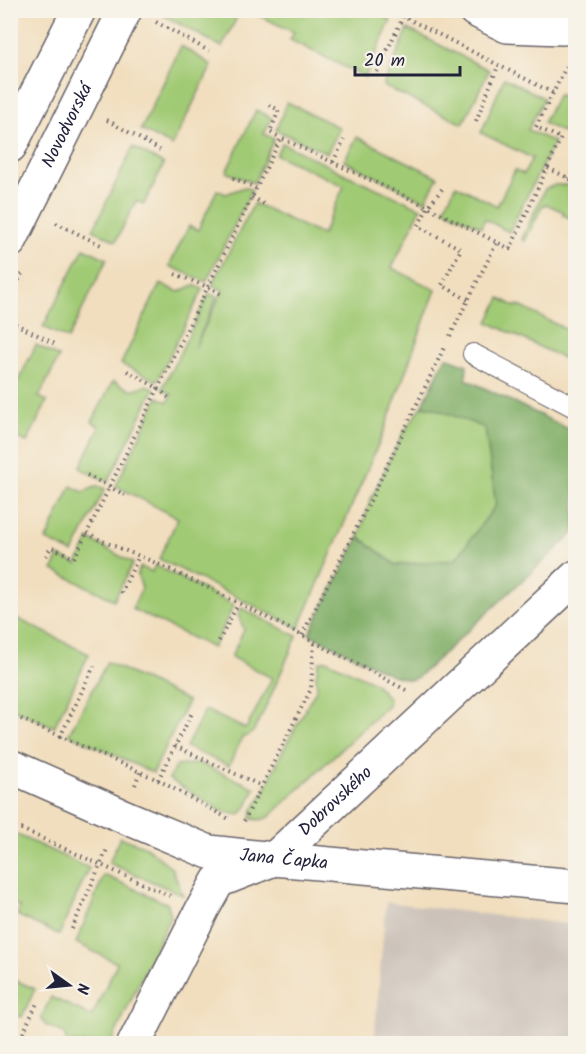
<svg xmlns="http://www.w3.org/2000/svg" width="586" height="1054" font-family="Kalam,sans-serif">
  <rect width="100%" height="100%" fill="#f7f3e8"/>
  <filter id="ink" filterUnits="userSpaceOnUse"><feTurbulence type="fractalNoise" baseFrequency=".0167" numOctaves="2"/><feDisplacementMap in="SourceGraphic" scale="12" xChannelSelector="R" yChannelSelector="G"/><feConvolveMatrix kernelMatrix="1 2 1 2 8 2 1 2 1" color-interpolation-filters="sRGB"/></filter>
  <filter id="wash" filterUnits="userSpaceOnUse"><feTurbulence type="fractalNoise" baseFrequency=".008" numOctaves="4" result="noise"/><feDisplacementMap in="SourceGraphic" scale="24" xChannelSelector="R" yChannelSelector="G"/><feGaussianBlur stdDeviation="1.35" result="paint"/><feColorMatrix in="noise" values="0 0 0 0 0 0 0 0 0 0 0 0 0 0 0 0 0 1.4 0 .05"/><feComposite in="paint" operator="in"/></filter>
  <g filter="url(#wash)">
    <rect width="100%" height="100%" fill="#f1debe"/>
    <path fill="#ccc2b9" d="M386,902l189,23v118h-201z"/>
    <g fill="#a1ca75" stroke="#627658" stroke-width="1.5">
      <path d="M161,10h79v1l-18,36 -63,-34z"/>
      <path d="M249,11h123l19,9 -26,57 -75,-37 4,-8z"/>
      <path d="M408,29l81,41 -26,54 -80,-38z"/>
      <path d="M181,46l31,19 -40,81 -31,-16z"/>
      <path d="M504,78l40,20 -16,32 26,12 -45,90 -24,-13 -4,8 -37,-18 12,-24 41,21 18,-36 9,4 8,-16 -51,-25z"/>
      <path d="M558,94l17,10v24l-5,8 -27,-13z"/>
      <path d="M287,102l53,26 -13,25 -51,-23z"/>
      <path d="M256,110l16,8 -8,16 10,5 -20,44 -28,-11z"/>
      <path d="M357,137l81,40 -13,24 -81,-40z"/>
      <path d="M282,143l65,32 74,33 -29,60 44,22 -8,20 -44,121 -85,197 -140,-69 19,-41 -62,-32 42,-89 10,5 4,-8 -10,-5 47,-95 8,3 -23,52 29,-59 -11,-5 42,-82 68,32 22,-49 -68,-31z"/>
      <path d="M133,147l31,17 -20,40 -8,-3 -20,40 -23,-11z"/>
      <path d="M555,185h13l7,3v32l-12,-5 1,-3 -18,-8 -1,2 -2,-1 -18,36 -3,-2 23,-50z"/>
      <path d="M244,187l8,3 -46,92 -37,-16 20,-40 9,4 19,-40 9,4z"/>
      <path d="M84,248l23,11 -39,80 -25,-12z"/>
      <path d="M160,284l19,8 15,-7 9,4 -46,92 -36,-17z"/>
      <path d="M500,298l16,9 2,-2 57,29v30l-87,-42z"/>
      <path d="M36,345l23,12 -20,40 8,4 -20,41 -16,-7v-39z"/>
      <path d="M113,381l18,9 16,-5 7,4 -46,93 -28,-14 20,-41 -8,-5z"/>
      <path d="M422,406l12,2 51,19 11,78 -40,55 -60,5 -37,-28 11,-36 32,-66z"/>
      <path d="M71,486l12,6 15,-6 7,3 -32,64 -27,-13z"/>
      <path d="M89,539l44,24 -19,37 -61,-30 6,-14 18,8z"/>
      <path d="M155,565l79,40 -21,43 -81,-39 10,-21 -5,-15 4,-6 11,5z"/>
      <path d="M241,608l56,28 -32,73 -12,23 -7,5 -3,-1 -14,30 -43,-19 19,-37 41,19 26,-51 -41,-21 13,-27 -6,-15z"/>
      <path d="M10,615l79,39 -35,73 -43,-19z"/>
      <path d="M326,660l49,23 14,16 -1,6 -119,112c-7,3 -11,4 -18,1l1,-7 12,-19 17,-38 36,-66 -1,-13 3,-13z"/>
      <path d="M107,662l81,39 -35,72 -84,-39z"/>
      <path d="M199,763l56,25 -8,18 -7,9 -19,-4 -52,-32 7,-13z"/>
      <path d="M11,832l78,36 -30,67 -42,-20 3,-8 -9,-4z"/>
      <path d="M120,837l26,10 26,21 11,27 -74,-32z"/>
      <path d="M104,875l64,29 2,13 -59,126h-44l-3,-10 -19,-8 -4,-7 10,-21 41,19 25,-53 -41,-20z"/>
      <path d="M10,978l25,11 -13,28 -11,-2z"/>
    </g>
    <path fill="#80ae66" stroke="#516850" stroke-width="1.5" d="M446,357l21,8 -1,14 109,53v100l-157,145 -8,3 -18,-5 -83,-41 50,-97 37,28 59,-5 41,-55 -11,-77 -51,-20 -12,-2z"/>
  </g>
  <g filter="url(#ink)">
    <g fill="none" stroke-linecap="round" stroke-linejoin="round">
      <defs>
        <path id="service" d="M473,354l103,54"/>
        <g id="minor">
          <path d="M475,10l32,16 56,2"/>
          <path d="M10,146l69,-136"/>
          <path id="s1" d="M10,241l115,-231"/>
          <path id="s2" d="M10,766l113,50 86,36 65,7 302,27"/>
          <path id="s3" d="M134,1044l69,-136 15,-27 56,-22 302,-282"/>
        </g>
      </defs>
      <use href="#service" stroke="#6a6469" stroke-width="22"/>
      <use href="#minor" stroke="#6a6469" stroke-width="36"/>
      <g stroke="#6a6469" stroke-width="4" stroke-dasharray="1.5 4.5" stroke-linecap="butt">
        <path d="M391,10l162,83"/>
        <path d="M156,22l53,29"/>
        <path d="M377,72l26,-55"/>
        <path d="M269,105l10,5 -9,22 11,6"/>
        <path d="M107,120l53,30"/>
        <path d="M476,121l22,-55"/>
        <path d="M333,162l11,-22"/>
        <path d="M548,168l28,14"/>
        <path d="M566,177l10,-8"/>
        <path d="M233,178l23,10"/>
        <path d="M442,189l-14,18 -10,19 43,23 -19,36 26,15"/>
        <path d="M252,197l12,7"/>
        <path d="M56,223l47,23"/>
        <path d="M175,274l33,13 13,7"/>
        <path d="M10,296l12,-22"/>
        <path d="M10,321l45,23"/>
        <path d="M450,336l47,-94"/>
        <path d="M127,371l31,17 12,11"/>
        <path d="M10,445l4,2"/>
        <path d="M87,475l38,20"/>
        <path d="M46,556l5,-9 23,11 13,-25"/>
        <path d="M121,593l18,-37"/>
        <path d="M302,635l68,-134 74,-153"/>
        <path d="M219,641l19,-37"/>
        <path d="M406,690c-82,-43 -164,-87 -248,-126 -24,-11 -48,-18 -71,-31l194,-395 147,69 82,42 51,-111 -25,-11 32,-64"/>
        <path d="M10,714l148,66 71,39"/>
        <path d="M60,737l34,-71"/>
        <path d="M175,746l87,40"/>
        <path d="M158,780l34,-67"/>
        <path d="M135,785l5,-13"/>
        <path d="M244,821l67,-132 3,-47"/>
        <path d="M10,824l160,72"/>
        <path d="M72,929l36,-82"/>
        <path d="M18,1044l19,-41"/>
      </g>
      <use href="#service" stroke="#fff" stroke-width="20"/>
      <use href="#minor" stroke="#fff" stroke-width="33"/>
    </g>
  </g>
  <g text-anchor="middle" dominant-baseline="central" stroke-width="5" stroke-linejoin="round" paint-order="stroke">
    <g font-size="18" fill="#22223b" stroke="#f7f3e8">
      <text stroke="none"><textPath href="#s1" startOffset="129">Novodvorská</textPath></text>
      <text stroke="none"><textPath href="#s3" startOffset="328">Dobrovského</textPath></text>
      <text stroke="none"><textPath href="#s2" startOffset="292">Jana Čapka</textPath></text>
    </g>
  </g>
  <rect width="586" height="1054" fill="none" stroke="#f7f3e8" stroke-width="36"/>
  <g transform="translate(69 985) rotate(105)" stroke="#f7f3e8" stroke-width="4.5" paint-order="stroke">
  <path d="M0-4.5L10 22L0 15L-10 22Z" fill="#22223b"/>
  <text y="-9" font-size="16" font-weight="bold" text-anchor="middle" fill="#22223b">N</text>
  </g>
  <path d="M355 66v9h105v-9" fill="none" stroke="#22223b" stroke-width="3"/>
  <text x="364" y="66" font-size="18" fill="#22223b" stroke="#f7f3e8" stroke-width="4.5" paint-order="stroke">20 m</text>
</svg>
